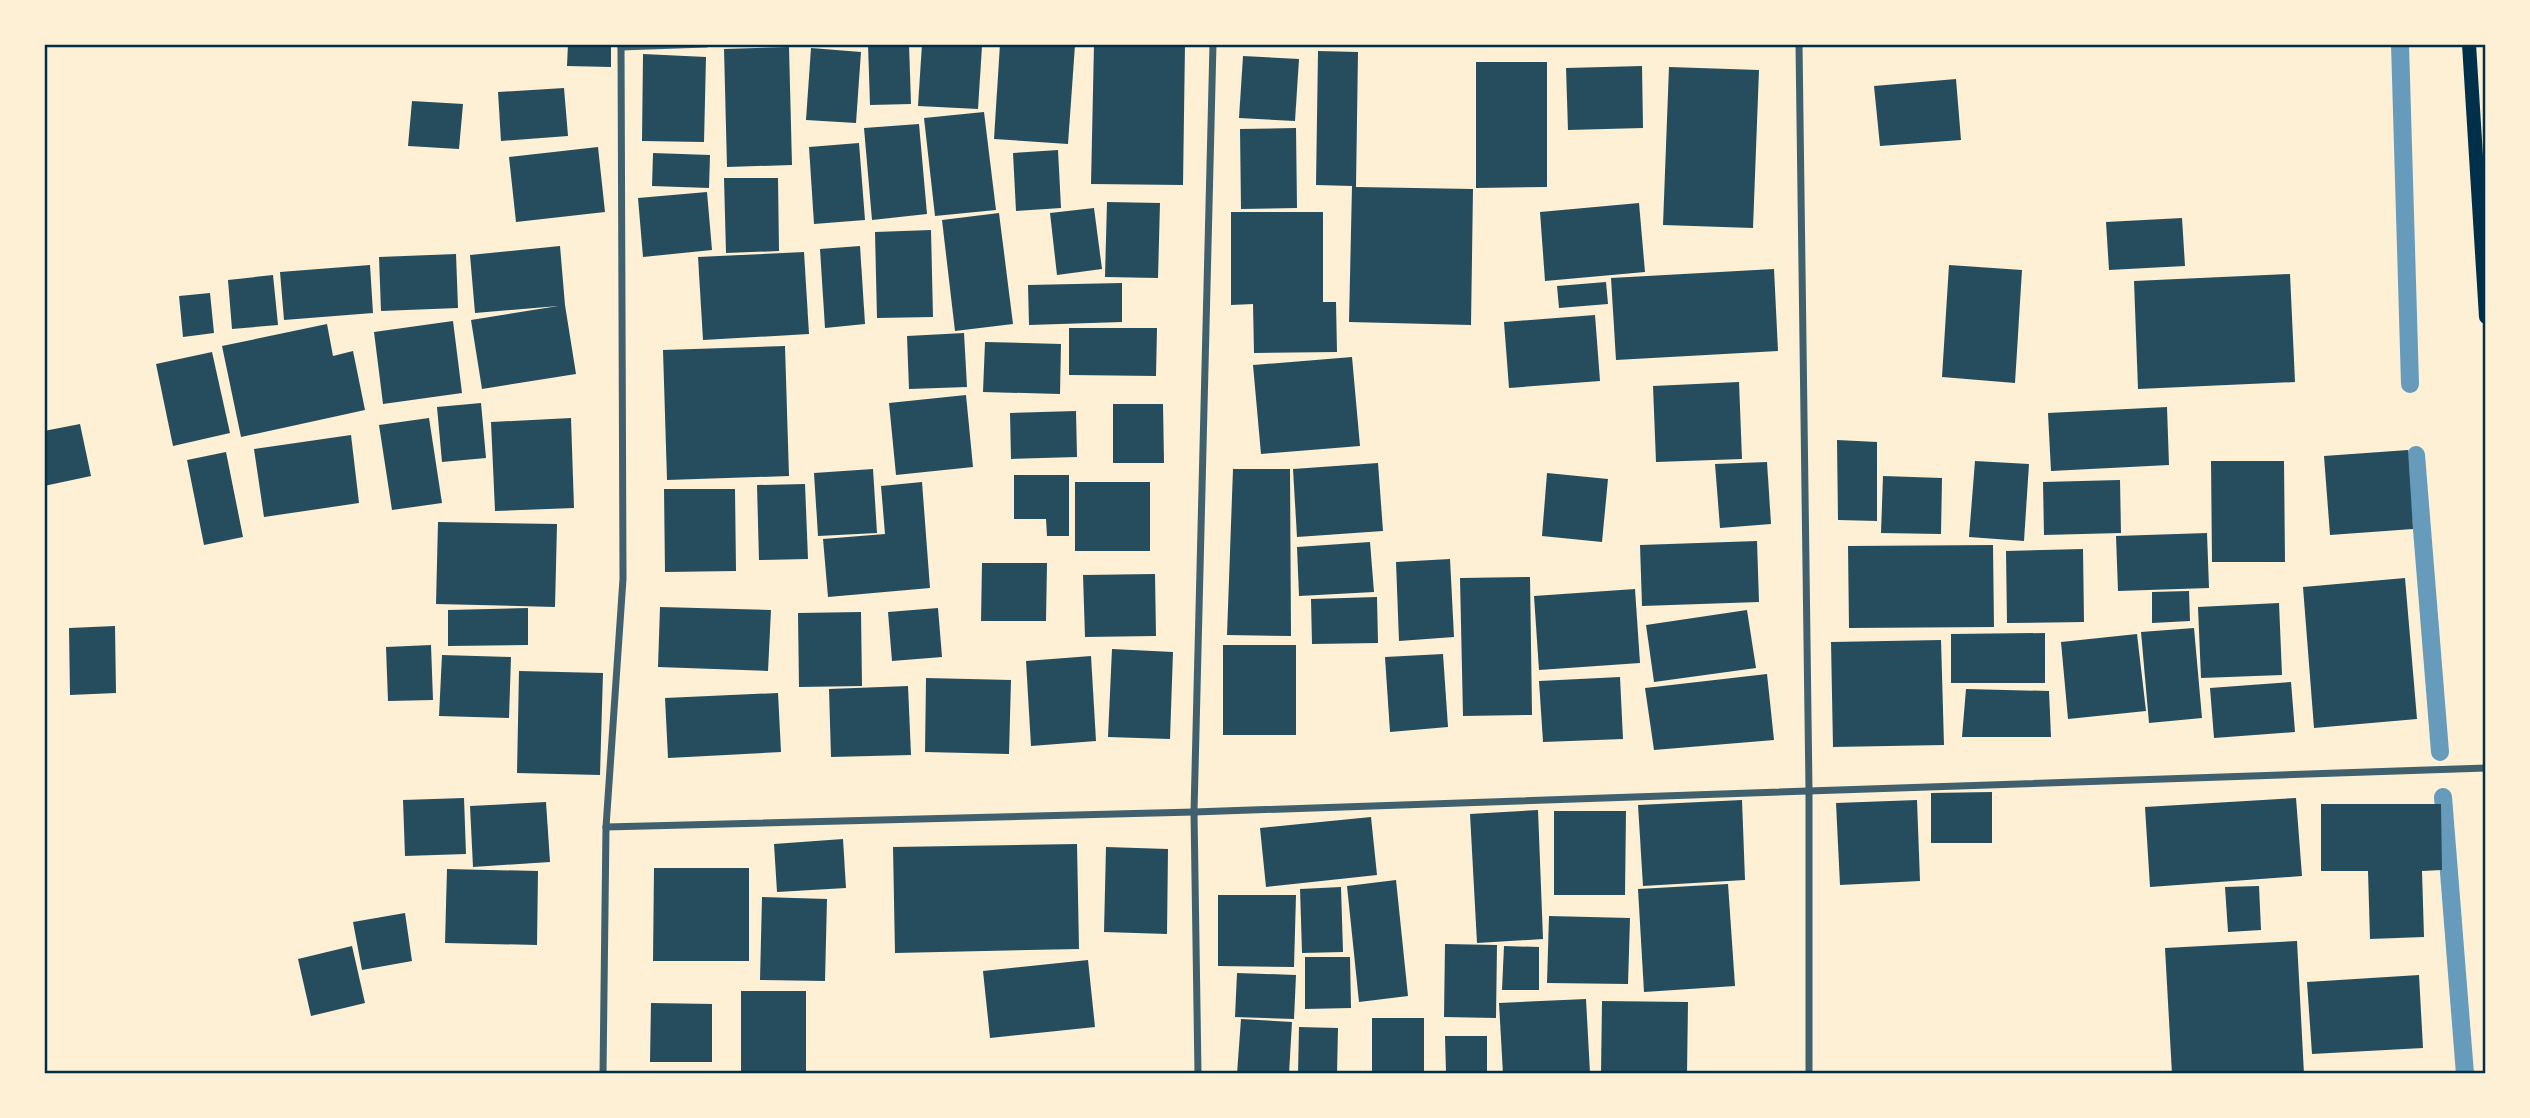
<svg xmlns="http://www.w3.org/2000/svg" width="2530" height="1118" font-family="'Space Grotesk',sans-serif">
  <rect width="100%" height="100%" fill="#fdf0d5"/>
  <g fill="none" stroke-linecap="round" stroke-linejoin="round">
    <g stroke="#669bbc" stroke-width="18">
      <path d="M2400,44l10,340"/>
      <path d="M2416,455l24,297"/>
      <path d="M2443,797l22,277"/>
    </g>
  </g>
  <g fill="#264d5e">
    <path d="M568,44h43v23l-44,-1z"/>
    <path d="M868,44h41l2,60 -41,1z"/>
    <path d="M922,44l60,2 -4,63 -60,-3z"/>
    <path d="M1000,44l75,1 -7,99 -74,-5z"/>
    <path d="M1094,44h91l-2,141 -92,-1z"/>
    <path d="M789,47l3,118 -65,2 -3,-118z"/>
    <path d="M811,48l50,4 -5,71 -50,-3z"/>
    <path d="M1318,51l40,1 -2,135 117,2 -2,136 -122,-3 3,-136 -36,-1z"/>
    <path d="M643,54l63,3 -2,85 -62,-1z"/>
    <path d="M1243,56l56,3 -4,62 -56,-3z"/>
    <path d="M1476,62h71v125l-71,1z"/>
    <path d="M1642,66l1,62 -75,2 -2,-62z"/>
    <path d="M1669,67l90,3 -6,158 -90,-3z"/>
    <path d="M1956,79l5,61 -81,6 -6,-60z"/>
    <path d="M564,88l4,48 -67,5 -3,-49z"/>
    <path d="M412,101l51,3 -4,45 -51,-3z"/>
    <path d="M984,112l12,98 -61,6 -11,-98z"/>
    <path d="M919,124l8,90 -55,6 -8,-92z"/>
    <path d="M1296,128l1,80 -56,1 -1,-80z"/>
    <path d="M859,143l6,77 -51,4 -5,-77z"/>
    <path d="M598,147l7,65 -89,10 -7,-65z"/>
    <path d="M1058,150l3,58 -45,3 -3,-58z"/>
    <path d="M653,153l57,2 -1,33 -57,-2z"/>
    <path d="M724,178h54l1,73 -53,2z"/>
    <path d="M707,192l5,58 -69,7 -5,-59z"/>
    <path d="M1107,202l53,1 -2,75 -53,-1z"/>
    <path d="M1639,203l6,69 -100,9 -5,-69z"/>
    <path d="M1094,208l8,61 -45,6 -7,-62z"/>
    <path d="M1231,212h92v90h13l1,50 -83,1 -1,-49 -22,1z"/>
    <path d="M999,213l14,111 -58,7 -13,-111z"/>
    <path d="M2182,218l3,48 -76,4 -3,-48z"/>
    <path d="M931,230l2,87 -56,1 -2,-86z"/>
    <path d="M560,246l5,59 11,69 -94,15 -11,-69 87,-14 -83,7 -5,-58z"/>
    <path d="M860,246l5,78 -40,4 -5,-79z"/>
    <path d="M804,252l5,82 -106,6 -5,-83z"/>
    <path d="M456,254l2,54 -77,3 -2,-54z"/>
    <path d="M370,265l3,48 -89,7 -4,-48z"/>
    <path d="M1949,265l73,5 -7,113 -73,-6z"/>
    <path d="M1774,269l4,82 -162,9 -5,-82z"/>
    <path d="M2290,274l5,108 -157,7 -4,-108z"/>
    <path d="M273,275l5,50 -46,4 -4,-49z"/>
    <path d="M1606,282l2,22 -49,4 -2,-22z"/>
    <path d="M1122,283v39l-93,3 -1,-40z"/>
    <path d="M210,293l4,40 -31,4 -4,-41z"/>
    <path d="M1595,315l5,66 -91,7 -5,-66z"/>
    <path d="M453,321l9,72 -79,11 -9,-72z"/>
    <path d="M327,324l6,32 20,-5 12,59 -124,27 -19,-91z"/>
    <path d="M1069,328h88l-1,48 -87,-1z"/>
    <path d="M964,333l3,54 -58,2 -2,-53z"/>
    <path d="M985,342l76,2 -1,50 -77,-2z"/>
    <path d="M785,346l4,130 -122,4 -4,-130z"/>
    <path d="M212,352l18,81 -57,13 -17,-82z"/>
    <path d="M1352,357l8,89 -99,8 -8,-89z"/>
    <path d="M1739,382l3,77 -86,3 -3,-76z"/>
    <path d="M966,395l7,72 -77,8 -7,-72z"/>
    <path d="M481,403l5,55 -44,4 -5,-55z"/>
    <path d="M1113,404h50l1,59h-51z"/>
    <path d="M2167,407l2,58 -118,6 -3,-58z"/>
    <path d="M1076,411l1,46 -66,2 -1,-46z"/>
    <path d="M429,418l13,85 -50,7 -13,-85z"/>
    <path d="M571,418l3,90 -79,3 -4,-89z"/>
    <path d="M80,424l11,52 -47,10v-55z"/>
    <path d="M351,435l8,68 -95,14 -10,-68z"/>
    <path d="M1837,440l40,2v79l-39,-1z"/>
    <path d="M2408,450l5,79 -83,6 -6,-79z"/>
    <path d="M226,452l17,85 -39,8 -17,-85z"/>
    <path d="M1975,461l54,3 -5,77 -55,-4z"/>
    <path d="M2211,461h73l1,101h-73z"/>
    <path d="M1767,462l4,62 -51,4 -5,-64z"/>
    <path d="M1378,463l5,68 -86,6 -4,-68z"/>
    <path d="M873,469l4,64 -59,3 -4,-63z"/>
    <path d="M1233,469h57l1,167 -64,-1z"/>
    <path d="M1547,473l61,6 -6,63 -60,-6z"/>
    <path d="M1014,475h55v61h-22l-1,-17h-32z"/>
    <path d="M1883,476l59,2 -1,56 -60,-1z"/>
    <path d="M2120,480l1,53 -77,2 -1,-53z"/>
    <path d="M922,482l8,106 -102,9 -5,-58 62,-5 -4,-48z"/>
    <rect x="1075" y="482" width="75" height="69"/>
    <path d="M805,484l3,75 -49,1 -2,-75z"/>
    <path d="M664,489h71l1,82 -71,1z"/>
    <path d="M438,522l119,2 -2,83 -119,-3z"/>
    <path d="M2207,533l2,55 -91,3 -2,-55z"/>
    <path d="M1757,541l2,61 -117,4 -2,-61z"/>
    <path d="M1370,542l4,50 -75,4 -2,-49z"/>
    <path d="M1993,545l1,82 -145,1 -1,-82z"/>
    <path d="M2083,549l1,73 -77,1 -1,-72z"/>
    <path d="M1450,559l4,78 -55,4 -3,-79z"/>
    <path d="M982,563h65l-1,58h-65z"/>
    <path d="M1155,574l1,62 -71,1 -2,-62z"/>
    <path d="M1530,577l2,138 -69,1 -3,-138z"/>
    <path d="M2405,578l12,141 -103,9 -11,-141z"/>
    <path d="M1635,589l5,74 -101,7 -5,-74z"/>
    <path d="M2189,591l1,30 -38,2v-31z"/>
    <path d="M1377,597l1,46 -66,1 -1,-45z"/>
    <path d="M2279,603l3,72 -81,3 -3,-71z"/>
    <path d="M660,607l111,3 -3,61 -110,-4z"/>
    <path d="M528,608v37l-80,1v-36z"/>
    <path d="M938,608l4,49 -50,4 -4,-49z"/>
    <path d="M1747,610l9,58 -102,14 -8,-57z"/>
    <path d="M861,612l1,74 -63,1 -1,-74z"/>
    <path d="M115,626l1,67 -46,2 -1,-67z"/>
    <path d="M2194,628l8,90 -53,5 -8,-91z"/>
    <path d="M2045,633v50h-94v-49z"/>
    <path d="M2137,634l9,77 -78,8 -7,-77z"/>
    <path d="M1941,640l3,105 -111,2 -2,-105z"/>
    <path d="M431,645l2,55 -45,1 -2,-54z"/>
    <rect x="1223" y="645" width="73" height="90"/>
    <path d="M1112,649l61,3 -3,87 -62,-2z"/>
    <path d="M1443,654l5,73 -58,5 -5,-75z"/>
    <path d="M442,655l69,2 -2,61 -70,-2z"/>
    <path d="M1091,656l5,85 -65,5 -5,-85z"/>
    <path d="M519,671l84,2 -3,102 -83,-2z"/>
    <path d="M1767,674l7,66 -120,10 -9,-62z"/>
    <path d="M1620,677l3,62 -80,3 -4,-61z"/>
    <path d="M926,678l85,2 -2,74 -84,-2z"/>
    <path d="M2291,682l4,50 -81,6 -4,-50z"/>
    <path d="M908,686l3,69 -80,2 -2,-68z"/>
    <path d="M1966,689l83,2 2,46h-89z"/>
    <path d="M778,693l3,59 -113,6 -3,-60z"/>
    <path d="M1992,792v51h-61v-50z"/>
    <path d="M464,798l2,56 -61,2 -2,-56z"/>
    <path d="M2296,798l6,78 -152,11 -5,-80z"/>
    <path d="M1742,800l3,80 -102,6 -5,-81z"/>
    <path d="M1917,800l3,81 -80,4 -4,-82z"/>
    <path d="M546,802l4,60 -77,5 -3,-61z"/>
    <path d="M2321,804h120l1,66 -20,1 2,66 -54,2 -2,-68h-47z"/>
    <path d="M1538,810l5,129 -66,4 -7,-129z"/>
    <path d="M1554,811h72l-1,84h-71z"/>
    <path d="M1371,817l6,58 -111,12 -6,-59z"/>
    <path d="M843,839l3,49 -69,4 -3,-48z"/>
    <path d="M1077,844l2,105 -184,4 -2,-106z"/>
    <path d="M1106,847l62,2 -1,85 -63,-2z"/>
    <path d="M654,868h95v93h-96z"/>
    <path d="M447,869l91,2 -1,74 -92,-2z"/>
    <path d="M1396,880l12,116 -49,6 -12,-116z"/>
    <path d="M1728,884l7,102 -91,6 -6,-103z"/>
    <path d="M2259,886l2,44 -33,2 -3,-45z"/>
    <path d="M1341,887l2,65 -41,1 -2,-64z"/>
    <path d="M1218,895h78l-2,72 -76,-1z"/>
    <path d="M762,897l65,2 -2,82 -65,-1z"/>
    <path d="M405,913l7,48 -50,9 -9,-48z"/>
    <path d="M1549,916l81,2 -2,66 -81,-1z"/>
    <path d="M2297,941l7,133h-132l-7,-126z"/>
    <path d="M1445,944l52,1 -1,73 -52,-1z"/>
    <path d="M352,946l13,57 -54,13 -13,-57z"/>
    <path d="M1504,946l35,1v43h-37z"/>
    <path d="M1305,957h45l1,51 -46,1z"/>
    <path d="M1088,960l7,67 -105,11 -7,-67z"/>
    <path d="M1237,973l59,2 -2,44 -59,-2z"/>
    <path d="M2419,975l4,73 -111,6 -5,-72z"/>
    <rect x="741" y="991" width="65" height="83"/>
    <path d="M1586,999l4,74 -87,1 -4,-71z"/>
    <path d="M1602,1001l86,1 -1,72h-86z"/>
    <path d="M651,1003l61,1v58h-62z"/>
    <rect x="1372" y="1018" width="52" height="56"/>
    <path d="M1241,1019l51,3 -3,52h-52z"/>
    <path d="M1299,1027l39,1 -1,46h-39z"/>
    <path d="M1445,1036h42v35l-41,1z"/>
  </g>
  <g fill="none" stroke-linecap="round" stroke-linejoin="round">
    <g stroke="#3f606c" stroke-width="7">
      <path d="M1799,44l10,746v284"/>
      <path d="M621,47l85,-3"/>
      <path d="M606,827l588,-15 1292,-44"/>
      <path d="M603,1074l3,-247 17,-248 -2,-535"/>
      <path d="M1198,1074l-4,-262 19,-768"/>
    </g>
    <path stroke="#003049" stroke-width="14" d="M2469,44l17,273"/>
  </g>
  <rect width="2530" height="1118" fill="none" stroke="#fdf0d5" stroke-width="91"/>
  <rect x="46" y="46" width="2438" height="1026" fill="none" stroke="#003049" stroke-width="2.5"/>
</svg>
